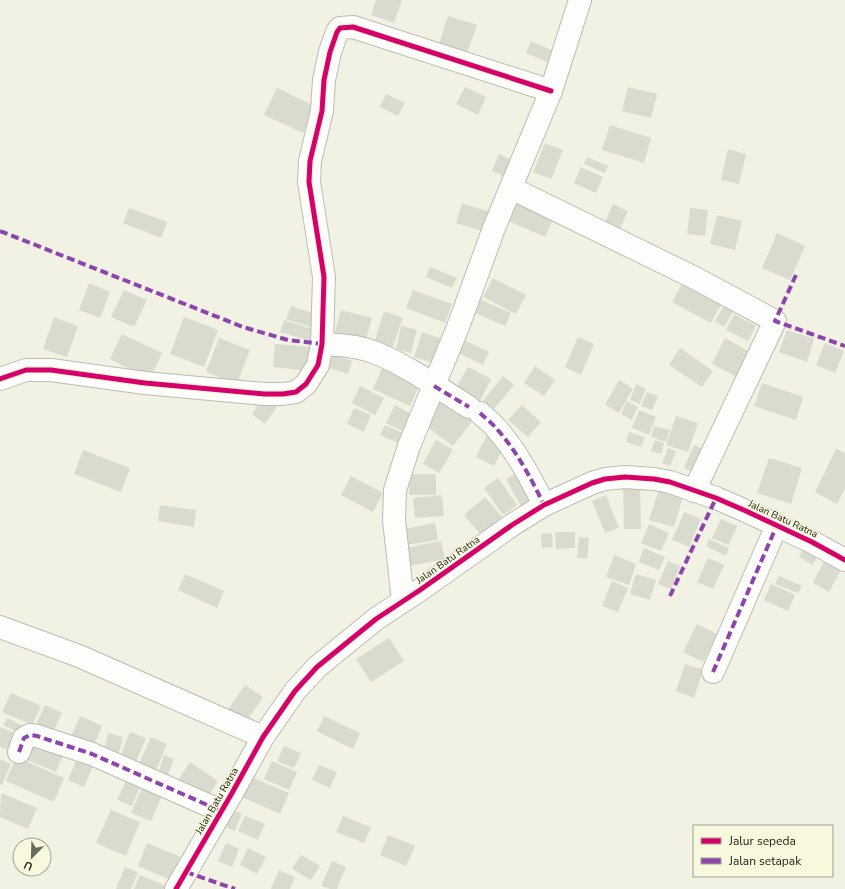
<svg xmlns="http://www.w3.org/2000/svg" width="845" height="889" font-family="'Nunito Sans',sans-serif">
  <rect width="100%" height="100%" fill="#f1f2e4"/>
  <g fill="#dadbcf">
    <path d="M376,0h26l-8,23 -23,-8z"/>
    <path d="M448,16l29,9 -10,28 -28,-9z"/>
    <path d="M531,41l28,12 -5,12 -28,-12z"/>
    <path d="M465,87l21,10 -8,18 -22,-11z"/>
    <path d="M628,87l29,7 -6,24 -29,-7z"/>
    <path d="M277,88l38,18 -12,27 -39,-18z"/>
    <path d="M386,94l19,9 -7,13 -18,-9z"/>
    <path d="M610,125l41,13 -7,25 -42,-13z"/>
    <path d="M545,143l18,7 -12,29 -18,-7z"/>
    <path d="M728,149l18,5 -7,30 -18,-4z"/>
    <path d="M499,154l15,7 -7,17 -15,-7z"/>
    <path d="M587,157l21,9 -3,7 -21,-9z"/>
    <path d="M581,167l22,10 -7,16 -22,-10z"/>
    <path d="M516,200l38,17 -9,20 -39,-17z"/>
    <path d="M462,203l32,10 -6,20 -32,-10z"/>
    <path d="M613,204l15,7 -10,22 -15,-6z"/>
    <path d="M129,208l38,14 -6,16 -38,-15z"/>
    <path d="M690,208l18,2 -3,26 -18,-2z"/>
    <path d="M717,215l25,6 -7,29 -25,-6z"/>
    <path d="M777,233l28,13 -15,34 -28,-12z"/>
    <path d="M430,267l27,11 -5,10 -26,-11z"/>
    <path d="M493,278l33,17 -10,19 -33,-17z"/>
    <path d="M684,280l39,21 -12,22 -39,-21z"/>
    <path d="M89,283l21,9 -10,26 -21,-8z"/>
    <path d="M124,290l23,10 -13,27 -23,-10z"/>
    <path d="M413,290l39,14 -7,19 -39,-15z"/>
    <path d="M477,298l34,15 -6,13 -34,-15z"/>
    <path d="M291,306l30,10 -4,13 -31,-10z"/>
    <path d="M723,307l10,5 -9,15 -9,-6z"/>
    <path d="M341,310l31,8 -7,26 -31,-8z"/>
    <path d="M384,311l19,7 -11,31 -18,-6z"/>
    <path d="M734,314l22,12 -8,15 -22,-11z"/>
    <path d="M54,317l24,9 -11,31 -24,-8z"/>
    <path d="M184,317l34,13 -14,37 -34,-13z"/>
    <path d="M284,320l29,9 -3,12 -30,-9z"/>
    <path d="M401,326l16,4 -6,23 -15,-4z"/>
    <path d="M787,330l27,9 -7,23 -28,-10z"/>
    <path d="M422,332l21,7 -7,25 -22,-7z"/>
    <path d="M122,334l40,19 -12,26 -40,-20z"/>
    <path d="M578,337l16,7 -13,31 -16,-8z"/>
    <path d="M219,338l31,12 -13,34 -31,-12z"/>
    <path d="M725,338l25,14 -13,25 -25,-13z"/>
    <path d="M464,340l25,12 -6,13 -25,-12z"/>
    <path d="M825,343l19,8 -9,22 -19,-8z"/>
    <path d="M275,344l36,3 -2,24 -36,-4z"/>
    <path d="M680,348l33,23 -11,16 -33,-22z"/>
    <path d="M333,354l19,7 -4,13 -19,-6z"/>
    <path d="M383,366l37,18 -10,22 -37,-17z"/>
    <path d="M535,366l20,14 -11,16 -20,-13z"/>
    <path d="M468,367l23,12 -11,22 -24,-13z"/>
    <path d="M503,376l11,9 -20,24 -11,-8z"/>
    <path d="M619,380l14,9 -14,24 -14,-8z"/>
    <path d="M762,383l41,14 -7,23 -42,-14z"/>
    <path d="M636,384l10,5 -6,15 -10,-4z"/>
    <path d="M360,386l24,12 -9,17 -23,-12z"/>
    <path d="M647,392l11,4 -6,14 -11,-4z"/>
    <path d="M440,394l34,25 -21,27 -33,-24z"/>
    <path d="M263,398l14,9 -12,17 -13,-10z"/>
    <path d="M627,401l11,6 -6,13 -11,-6z"/>
    <path d="M395,405l20,11 -9,17 -20,-10z"/>
    <path d="M522,405l19,17 -13,15 -20,-17z"/>
    <path d="M354,408l17,7 -7,17 -17,-8z"/>
    <path d="M639,410l17,7 -7,18 -17,-7z"/>
    <path d="M676,416l22,7 -10,29 -22,-7z"/>
    <path d="M385,425l22,10 -4,10 -23,-10z"/>
    <path d="M654,426l16,4 -4,12 -15,-5z"/>
    <path d="M629,432l16,5 -4,10 -15,-5z"/>
    <path d="M487,435l18,9 -11,22 -18,-9z"/>
    <path d="M436,440l17,10 -14,23 -16,-9z"/>
    <path d="M655,440l9,3 -3,11 -10,-3z"/>
    <path d="M694,445l12,5 -10,24 -12,-6z"/>
    <path d="M668,448l8,3 -6,15 -8,-3z"/>
    <path d="M836,449l9,4v35l-8,16 -22,-12z"/>
    <path d="M83,450l47,18 -9,24 -47,-18z"/>
    <path d="M769,458l33,10 -11,36 -34,-11z"/>
    <path d="M523,470l16,29 -17,9 -16,-29z"/>
    <rect x="409" y="474" width="27" height="21"/>
    <path d="M351,476l32,17 -10,19 -32,-17z"/>
    <path d="M498,478l19,27 -14,10 -19,-27z"/>
    <path d="M623,482h17l1,47h-17z"/>
    <path d="M660,486l24,7 -10,34 -25,-7z"/>
    <path d="M442,495l2,21 -29,2 -2,-20z"/>
    <path d="M606,495l13,33 -14,5 -13,-32z"/>
    <path d="M485,497l17,20 -21,18 -17,-20z"/>
    <path d="M160,505l36,5 -2,17 -36,-6z"/>
    <path d="M684,512l17,7 -12,28 -17,-7z"/>
    <path d="M721,519l16,7 -8,19 -17,-7z"/>
    <path d="M435,523l3,17 -32,5 -3,-16z"/>
    <path d="M649,524l20,9 -8,18 -20,-8z"/>
    <path d="M555,532h20v16l-19,1z"/>
    <path d="M552,533l1,14 -11,1 -1,-14z"/>
    <path d="M579,537l10,1 -2,21 -10,-1z"/>
    <path d="M709,539l20,9 -3,8 -20,-10z"/>
    <path d="M441,541l4,18 -36,7 -4,-18z"/>
    <path d="M805,545l14,8 -6,12 -14,-8z"/>
    <path d="M644,548l21,9 -6,13 -20,-8z"/>
    <path d="M614,555l22,9 -7,21 -23,-8z"/>
    <path d="M708,558l16,7 -11,24 -16,-7z"/>
    <path d="M825,559l17,9 -13,24 -16,-9z"/>
    <path d="M668,561l12,5 -9,23 -13,-5z"/>
    <path d="M185,574l39,17 -7,17 -39,-18z"/>
    <path d="M636,574l20,6 -6,20 -20,-6z"/>
    <path d="M779,576l23,10 -4,7 -23,-9z"/>
    <path d="M612,581l16,7 -10,24 -16,-6z"/>
    <path d="M771,584l24,11 -7,16 -24,-11z"/>
    <path d="M697,624l20,10 -14,28 -20,-10z"/>
    <path d="M389,638l15,23 -33,21 -15,-23z"/>
    <path d="M685,664l18,6 -9,28 -18,-7z"/>
    <path d="M245,685l18,12 -19,28 -18,-13z"/>
    <path d="M11,693l30,13 -9,19 -30,-13z"/>
    <path d="M45,705l17,8 -9,19 -17,-7z"/>
    <path d="M80,716l22,10 -9,21 -22,-10z"/>
    <path d="M324,716l36,17 -7,16 -36,-18z"/>
    <path d="M7,718l22,11 -3,7 -23,-11z"/>
    <path d="M0,727l17,7 -7,17 -10,-4z"/>
    <path d="M130,732l16,6 -12,29 -16,-6z"/>
    <path d="M108,733l15,4 -5,19 -15,-3z"/>
    <path d="M151,737l16,7 -13,31 -17,-7z"/>
    <path d="M30,740l33,15 -7,17 -34,-14z"/>
    <path d="M284,746l17,7 -7,15 -17,-7z"/>
    <path d="M164,755l10,4 -8,20 -9,-3z"/>
    <path d="M78,756l16,7 -10,24 -16,-7z"/>
    <path d="M16,757l48,21 -10,24 -48,-21z"/>
    <path d="M0,759l11,5 -9,21 -2,-1z"/>
    <path d="M272,761l25,11 -8,18 -25,-11z"/>
    <path d="M190,762l28,19 -11,17 -28,-19z"/>
    <path d="M319,765l18,7 -7,16 -18,-8z"/>
    <path d="M128,776l14,6 -10,24 -15,-6z"/>
    <path d="M251,777l38,16 -9,21 -38,-17z"/>
    <path d="M144,783l20,8 -13,30 -20,-8z"/>
    <path d="M1,793l36,15 -9,21 -28,-12z"/>
    <path d="M231,809l11,5 -7,17 -11,-5z"/>
    <path d="M111,810l29,12 -14,34 -30,-13z"/>
    <path d="M245,816l20,8 -7,16 -20,-9z"/>
    <path d="M343,816l28,11 -7,16 -28,-11z"/>
    <path d="M388,835l27,11 -9,20 -26,-11z"/>
    <path d="M147,843l36,15 -10,23 -35,-15z"/>
    <path d="M226,843l13,6 -7,18 -14,-6z"/>
    <path d="M248,848l18,9 -9,17 -17,-9z"/>
    <path d="M301,855l19,11 -9,14 -19,-11z"/>
    <path d="M332,861l14,6 -9,22h-7l-9,-3z"/>
    <path d="M125,867l13,5 -7,17h-15z"/>
    <path d="M279,870l16,7 -5,12h-19z"/>
    <path d="M140,875l26,11 -1,3h-31z"/>
  </g>
  <g fill="none" stroke-linecap="round" stroke-linejoin="round">
    <defs>
      <g id="minor">
        <path d="M511,188l184,90 80,43 -81,170"/>
        <path d="M322,344c19,1 37,2 54,9 32,13 64,36 93,54"/>
        <path d="M0,379l26,-9h25l94,13 119,11h19l13,-2 10,-8 12,-19 4,-21 2,-67 -15,-95 1,-21 12,-50 2,-31 6,-28 7,-20 3,-4 13,-1 198,64"/>
        <path d="M480,413c5,5 11,9 16,15 20,22 35,50 48,77"/>
        <path d="M403,601l-9,-81 1,-30 14,-44 49,-119 36,-99 57,-137 29,-91"/>
        <path d="M0,627l79,29 184,81"/>
        <path d="M713,672l64,-147"/>
        <path d="M19,752l5,-14 6,-3 7,1 55,18 129,57"/>
        <path d="M176,889l56,-96 31,-56 32,-46 22,-24 59,-48 44,-29 92,-65 32,-20 48,-22 13,-4 20,-2 29,2 16,3 46,16 30,13 66,31 33,18"/>
      </g>
    </defs>
    <use href="#minor" stroke="#bcbcb1" stroke-width="24"/>
    <use href="#minor" stroke="#fdfdfb" stroke-width="22"/>
    <g stroke="#8e44ad" stroke-width="4" stroke-dasharray="8 4" stroke-linecap="butt">
      <path d="M0,231l243,96 45,13 34,4"/>
      <path d="M796,275l-21,46 70,25"/>
      <path d="M434,386l35,21"/>
      <path d="M480,413c5,5 11,9 16,15 20,22 35,50 48,77"/>
      <path d="M670,596l46,-98"/>
      <path d="M713,672l64,-147"/>
      <path d="M19,752l5,-14 6,-3 7,1 55,18 129,57"/>
      <path d="M186,872l49,17"/>
    </g>
    <defs>
      <g id="cycleway">
        <path d="M0,379l26,-9h25l94,13 119,11h19l13,-2 10,-8 12,-19 4,-21 2,-67 -15,-95 1,-21 12,-50 2,-31 6,-28 7,-20 3,-4 13,-1 198,64"/>
        <path d="M176,889l56,-96 31,-56 32,-46 22,-24 59,-48 44,-29 92,-65 32,-20 48,-22 13,-4 20,-2 29,2 16,3 46,16 30,13 66,31 33,18"/>
      </g>
    </defs>
    <use href="#cycleway" stroke="#f7f8de" stroke-width="8"/>
    <use href="#cycleway" stroke="#d6006c" stroke-width="5"/>
  </g>
  <g text-anchor="middle" dominant-baseline="central" stroke-width="3" stroke-linejoin="round" paint-order="stroke">
    <g font-size="10" fill="#212218" stroke="#f7f8de">
      <text transform="translate(783 519) rotate(25)">Jalan Batu Ratna</text>
      <text transform="translate(448 560) rotate(-35)">Jalan Batu Ratna</text>
      <text transform="translate(217 801) rotate(-60)">Jalan Batu Ratna</text>
    </g>
  </g>
  <rect x="693" y="825" width="140" height="52" fill="#f7f8de" stroke="#a1a28f"/>
  <rect x="701" y="838" width="20" height="6" fill="#d6006c" stroke="#a1a28f"/>
  <text x="729" y="845" font-size="12" fill="#212218">Jalur sepeda</text>
  <rect x="701" y="858" width="20" height="6" fill="#8e44ad" stroke="#a1a28f"/>
  <text x="729" y="865" font-size="12" fill="#212218">Jalan setapak</text>
  <g transform="translate(32 857) rotate(203)"><circle r="19" fill="#f7f8de" stroke="#a1a28f"/>
  <path d="M0-3L7 15L0 10L-7 15Z" fill="#6a6b5f"/>
  <text y="-6" font-size="11" font-weight="bold" text-anchor="middle" fill="#212218">U</text>
  </g>
</svg>
